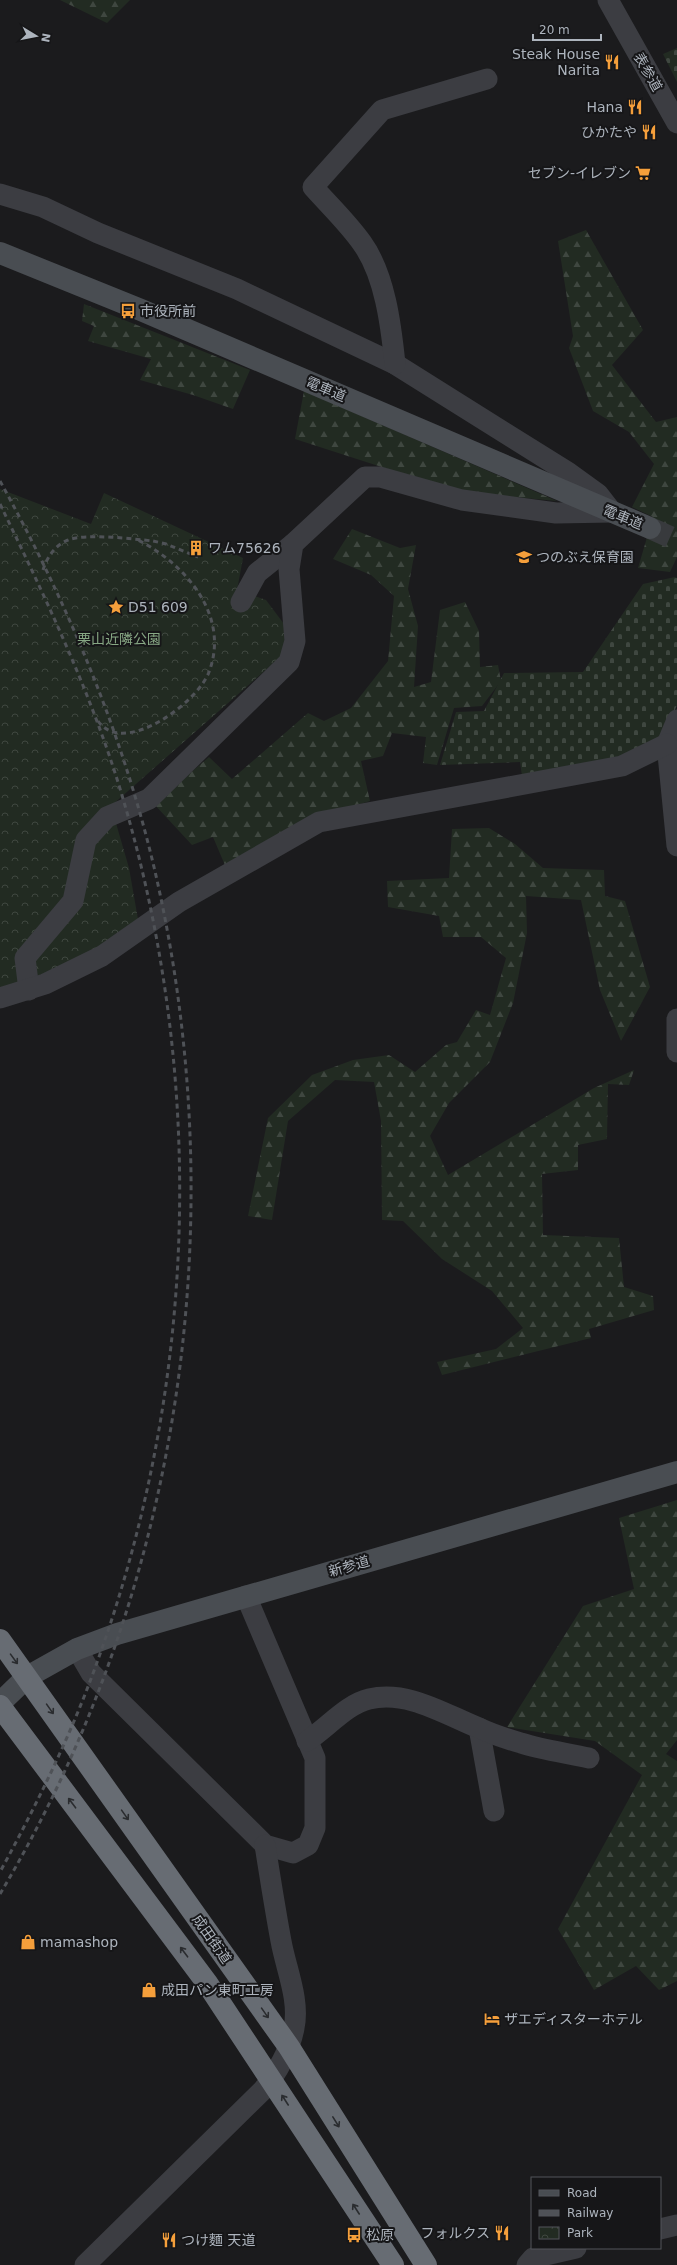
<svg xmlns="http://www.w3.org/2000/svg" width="677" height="2265" font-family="'DejaVu Sans','Noto Sans JP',sans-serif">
  <defs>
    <pattern id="forest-firs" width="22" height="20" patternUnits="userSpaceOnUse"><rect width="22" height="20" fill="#222b22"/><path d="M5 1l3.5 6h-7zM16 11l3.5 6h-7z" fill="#3f4740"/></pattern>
    <pattern id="cemetery-stones" width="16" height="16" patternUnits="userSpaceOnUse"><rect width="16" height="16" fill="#222b22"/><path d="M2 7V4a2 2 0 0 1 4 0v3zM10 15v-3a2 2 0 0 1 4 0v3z" fill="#3f4740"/></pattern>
    <pattern id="park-crowns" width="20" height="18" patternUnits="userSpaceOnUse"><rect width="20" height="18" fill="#222b22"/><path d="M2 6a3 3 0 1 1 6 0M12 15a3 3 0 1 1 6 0" fill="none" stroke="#3f4740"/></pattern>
  </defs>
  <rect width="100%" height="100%" fill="#1b1b1d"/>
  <g fill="url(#forest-firs)">
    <path d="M60,0h70l-23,23z"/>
    <path d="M586,230l57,100 -31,35 44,57 21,-5v140l-7,15 -32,-4 15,-51 -21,-10 22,-43 -25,-32 -36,-21 -24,-63 4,-12 -15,-95z"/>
    <path d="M84,304l166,66 -17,39 -40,-14 -53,-15 11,-21 -63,-18 6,-15 -12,-5z"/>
    <path d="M304,391l253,110 -98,-9 -164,-53z"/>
    <path d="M352,529l48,19 16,-3 -8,44 10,37 -4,61 17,-5 9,-72 25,-8 14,29 1,36 18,-2 3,16 -19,25 -28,2 -17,57 -14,-2 3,-26 -34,-4 -9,23 -22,5 9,40 -53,16 -90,53 -14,-33 -21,8 -38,-41 55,-47 23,22 76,-66 16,8 27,-13 37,-47 6,-65 -23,-21 -38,-16z"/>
    <path d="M489,828l26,16 28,24 61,2 1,26 20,5 25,86 -29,54 -21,-51 -19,-90 -55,-4 1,37 -14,70 -23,59 -41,41 -19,33 18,39 146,-87 40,-18 -5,15 -21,-1 -1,55 -29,6v25l-36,4 1,61 76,3 5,49 29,9 1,14 -65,19 2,9 -149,37 -5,-13 59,-13 27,-21 -31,-37 -50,-32 -39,-38 -21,-1 -1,-99 -7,-39 -39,-2 -47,41 -16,99 -24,-4 20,-98 44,-43 41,-15 36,-5 26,17 31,-27 11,-3 19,-32 14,5 16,-57 -25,-21h-38l-4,-21 -51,-9 -1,-26 62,-3 3,-49z"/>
    <path d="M677,1500v240l-11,14 11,7v220l-18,9 -23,-24 -42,24 -36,-61 84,-154 -47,-34 -88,-14 76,-121 51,-17 -15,-71z"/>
  </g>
  <g fill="url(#cemetery-stones)">
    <path d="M677,48v34l-14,-28z"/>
    <path d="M675,577l2,1v127c-9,22 -16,37 -37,49l-118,22 -2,-14 -80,3 16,-53 28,-1 20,-38 79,-1 60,-88z"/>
  </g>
  <path fill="url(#park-crowns)" d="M0,489l91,35 13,-31 139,65 -6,32 29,10 18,24 2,28 -175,154 18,62 10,57 -49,31 -90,34z"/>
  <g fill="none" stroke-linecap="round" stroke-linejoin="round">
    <path stroke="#383a3d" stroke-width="22" stroke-dasharray="22 11" stroke-linecap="butt" d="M650,528l27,12"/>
    <g stroke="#3c3d42" stroke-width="21">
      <path d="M608,0l69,123"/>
      <path d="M0,194l43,13 55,26 139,56 158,75 174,109 29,21 14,18"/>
      <path d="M395,364c-4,-39 -10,-89 -33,-121 -14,-20 -33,-38 -49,-56l69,-77 105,-31"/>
      <path d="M241,602l16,-29 36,-29"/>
      <path d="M677,720l-10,24 10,102"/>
      <path d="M29,990l-4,-32 48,-57 13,-61 21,-23 42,-18 140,-137 6,-21 -6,-72 4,-25 72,-67h15l82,23 94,13 56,-1"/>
      <path d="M0,998l45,-14 57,-28 77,-54 140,-80 303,-56 45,-22"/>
      <path d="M677,1019v33"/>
      <path d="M77,1649l14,24 174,172 28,8 15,-8 7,-17v-70l-69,-162"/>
      <path d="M479,1728l15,83"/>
      <path d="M307,1741c20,-13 40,-37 62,-42 39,-9 75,15 110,29 13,6 28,11 42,15 22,7 46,10 68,15"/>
      <path d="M660,2229l17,-4"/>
      <path d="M85,2265l178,-175c14,-17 27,-40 31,-62 6,-28 -8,-59 -13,-87 -6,-32 -11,-64 -16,-96"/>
      <path d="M527,2265l6,-7 43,-10"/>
    </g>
    <g stroke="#494d52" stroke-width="22">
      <path d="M0,253l141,57 509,218"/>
      <path d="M0,1703l27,-26 50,-28 40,-15 560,-162"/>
    </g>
    <g stroke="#676c73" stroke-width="22">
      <path d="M0,1640l289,407 137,218"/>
      <path d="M0,1706l207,277 186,282"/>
    </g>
    <g stroke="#4f5257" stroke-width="3" stroke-dasharray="5 4" stroke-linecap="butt">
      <path d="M0,481c67,121 122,251 154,386 81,347 29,720 -154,1027"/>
      <path d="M0,504c48,99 96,199 126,305 84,292 69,605 -42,888 -24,60 -53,118 -84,175"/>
      <path d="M43,570c4,-13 12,-25 25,-30 17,-7 66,-1 85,1l13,3 32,13"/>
      <path d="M98,721c26,37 100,-19 111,-49 22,-58 -26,-110 -73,-133"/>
    </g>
  </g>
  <defs><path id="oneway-shaft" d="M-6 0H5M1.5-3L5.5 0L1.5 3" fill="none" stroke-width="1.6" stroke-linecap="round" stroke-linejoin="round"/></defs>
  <g stroke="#2a2c2f">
    <use href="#oneway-shaft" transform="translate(14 1659) rotate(54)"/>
    <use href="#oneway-shaft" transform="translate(50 1709) rotate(55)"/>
    <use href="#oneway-shaft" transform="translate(72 1803) rotate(-127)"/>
    <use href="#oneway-shaft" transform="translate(125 1815) rotate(55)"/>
    <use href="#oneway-shaft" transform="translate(184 1952) rotate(-127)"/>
    <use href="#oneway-shaft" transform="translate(265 2013) rotate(55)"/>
    <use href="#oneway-shaft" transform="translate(285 2100) rotate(-123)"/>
    <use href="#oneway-shaft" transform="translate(336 2122) rotate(58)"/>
    <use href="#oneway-shaft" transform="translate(356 2209) rotate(-123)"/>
  </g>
  <defs>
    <symbol id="restaurant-bare" viewBox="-9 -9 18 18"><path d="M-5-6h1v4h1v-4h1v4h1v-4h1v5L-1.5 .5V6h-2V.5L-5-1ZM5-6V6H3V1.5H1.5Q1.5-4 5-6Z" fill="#f59f3b" stroke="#161618" stroke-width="2.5" paint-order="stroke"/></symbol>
    <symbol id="supermarket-bare" viewBox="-9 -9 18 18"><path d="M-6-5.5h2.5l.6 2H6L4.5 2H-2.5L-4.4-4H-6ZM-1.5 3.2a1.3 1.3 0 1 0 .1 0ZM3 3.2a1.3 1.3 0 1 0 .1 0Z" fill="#f59f3b" stroke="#161618" stroke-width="2.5" paint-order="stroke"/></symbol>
    <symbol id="bus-bare" viewBox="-9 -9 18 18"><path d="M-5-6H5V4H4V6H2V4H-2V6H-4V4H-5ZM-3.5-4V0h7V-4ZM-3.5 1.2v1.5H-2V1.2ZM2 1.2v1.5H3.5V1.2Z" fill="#f59f3b" stroke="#161618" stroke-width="2.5" paint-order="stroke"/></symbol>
    <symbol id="building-bare" viewBox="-9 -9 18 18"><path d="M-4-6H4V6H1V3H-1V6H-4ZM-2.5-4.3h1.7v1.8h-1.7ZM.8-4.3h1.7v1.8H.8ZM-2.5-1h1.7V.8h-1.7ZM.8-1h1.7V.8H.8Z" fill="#f59f3b" stroke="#161618" stroke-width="2.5" paint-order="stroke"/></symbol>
    <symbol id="school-bare" viewBox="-9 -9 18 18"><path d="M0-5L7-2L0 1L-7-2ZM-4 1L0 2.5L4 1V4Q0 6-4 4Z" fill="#f59f3b" stroke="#161618" stroke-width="2.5" paint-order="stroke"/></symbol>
    <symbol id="sight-bare" viewBox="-9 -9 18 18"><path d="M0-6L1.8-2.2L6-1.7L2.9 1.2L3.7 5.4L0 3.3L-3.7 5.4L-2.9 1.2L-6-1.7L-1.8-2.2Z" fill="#f59f3b" stroke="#161618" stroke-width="2.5" paint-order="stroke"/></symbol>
    <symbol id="shop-bare" viewBox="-9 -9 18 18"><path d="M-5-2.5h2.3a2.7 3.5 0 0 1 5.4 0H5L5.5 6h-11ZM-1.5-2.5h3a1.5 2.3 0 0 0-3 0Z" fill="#f59f3b" stroke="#161618" stroke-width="2.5" paint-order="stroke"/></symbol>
    <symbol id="hotel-bare" viewBox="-9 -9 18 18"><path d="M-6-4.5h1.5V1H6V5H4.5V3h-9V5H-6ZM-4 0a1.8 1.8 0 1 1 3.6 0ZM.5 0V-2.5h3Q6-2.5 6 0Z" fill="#f59f3b" stroke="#161618" stroke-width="2.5" paint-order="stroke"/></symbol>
  </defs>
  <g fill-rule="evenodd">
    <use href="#restaurant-bare" x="601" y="51" width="22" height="22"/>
    <use href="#restaurant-bare" x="624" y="96" width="22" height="22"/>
    <use href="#restaurant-bare" x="638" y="121" width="22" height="22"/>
    <use href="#supermarket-bare" x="632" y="162" width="22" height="22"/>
    <use href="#bus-bare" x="117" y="300" width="22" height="22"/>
    <use href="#building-bare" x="185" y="537" width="22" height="22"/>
    <use href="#school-bare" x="513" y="546" width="22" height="22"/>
    <use href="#sight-bare" x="105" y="596" width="22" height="22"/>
    <use href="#shop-bare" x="17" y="1931" width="22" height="22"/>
    <use href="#shop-bare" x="138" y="1979" width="22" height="22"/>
    <use href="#hotel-bare" x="481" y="2008" width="22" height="22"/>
    <use href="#restaurant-bare" x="491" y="2222" width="22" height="22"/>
    <use href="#bus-bare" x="343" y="2224" width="22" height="22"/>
    <use href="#restaurant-bare" x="158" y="2229" width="22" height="22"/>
  </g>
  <g text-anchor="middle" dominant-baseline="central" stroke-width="4" stroke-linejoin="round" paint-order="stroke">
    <g font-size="14" fill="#adb4bd" stroke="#161618" text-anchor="start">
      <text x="600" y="54" text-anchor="end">Steak House<tspan x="600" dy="16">Narita</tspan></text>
      <text x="623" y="107" text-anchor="end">Hana</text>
      <text x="637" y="132" text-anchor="end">ひかたや</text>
      <text x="631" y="173" text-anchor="end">セブン-イレブン</text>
      <text x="140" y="311">市役所前</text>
      <text x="208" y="548">ワム75626</text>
      <text x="536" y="557">つのぶえ保育園</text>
      <text x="128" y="607">D51 609</text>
      <text x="40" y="1942">mamashop</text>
      <text x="161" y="1990">成田パン東町工房</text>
      <text x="504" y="2019">ザエディスターホテル</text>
      <text x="490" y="2233" text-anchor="end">フォルクス</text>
      <text x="366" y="2235">松原</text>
      <text x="181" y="2240">つけ麵 天道</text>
    </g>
    <g font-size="14" fill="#adb4bd" stroke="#161618">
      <text transform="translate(648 72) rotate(60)">表参道</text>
      <text transform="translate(326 389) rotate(23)">電車道</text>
      <text transform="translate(623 517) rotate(22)">電車道</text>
      <text transform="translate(349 1566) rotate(-16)">新参道</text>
      <text transform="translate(212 1939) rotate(55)">成田街道</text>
    </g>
    <g font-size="14" fill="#87a784" stroke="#161618">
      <text x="119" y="639">栗山近隣公園</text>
    </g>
  </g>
  <rect x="531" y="2177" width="130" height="72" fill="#161618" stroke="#52555a"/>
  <rect x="539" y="2190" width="20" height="6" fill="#494d52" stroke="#52555a"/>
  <text x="567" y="2197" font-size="12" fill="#adb4bd">Road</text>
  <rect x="539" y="2210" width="20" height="6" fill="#4f5257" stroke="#52555a"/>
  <text x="567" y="2217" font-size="12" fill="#adb4bd">Railway</text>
  <rect x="539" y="2227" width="20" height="12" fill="url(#park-crowns)" stroke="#52555a"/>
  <text x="567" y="2237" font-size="12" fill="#adb4bd">Park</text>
  <g transform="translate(36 36) rotate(100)" stroke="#161618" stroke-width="3" paint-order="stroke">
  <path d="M0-3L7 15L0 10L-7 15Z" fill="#adb4bd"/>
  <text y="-6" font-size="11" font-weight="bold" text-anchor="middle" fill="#adb4bd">N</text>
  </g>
  <path d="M533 34v6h68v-6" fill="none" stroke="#adb4bd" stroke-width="2"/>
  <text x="539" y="34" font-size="12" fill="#adb4bd" stroke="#161618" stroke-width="3" paint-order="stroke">20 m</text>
</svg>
